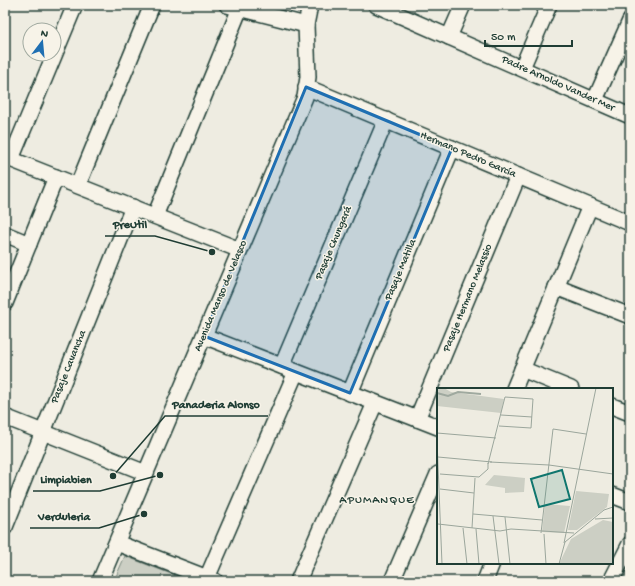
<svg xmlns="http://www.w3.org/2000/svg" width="635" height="586" font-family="'Gochi Hand',sans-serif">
  <rect width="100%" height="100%" fill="#eeece1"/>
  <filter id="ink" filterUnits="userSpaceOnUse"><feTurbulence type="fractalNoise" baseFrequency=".025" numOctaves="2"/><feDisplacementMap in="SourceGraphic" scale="8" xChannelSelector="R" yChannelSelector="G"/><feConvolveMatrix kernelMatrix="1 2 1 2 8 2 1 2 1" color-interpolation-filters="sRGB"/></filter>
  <g filter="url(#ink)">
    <path fill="#cccfc4" stroke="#76867c" d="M125,556l64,25h-75z"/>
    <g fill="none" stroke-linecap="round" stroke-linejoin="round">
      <defs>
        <g id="minor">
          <path d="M227,5l79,20"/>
          <path d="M376,5l254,111"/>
          <path d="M449,37l14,-32"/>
          <path d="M522,68l27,-63"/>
          <path d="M306,87l324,136"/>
          <path d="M595,100l35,-79"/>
          <path d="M5,157l235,93"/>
          <path d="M11,159l64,-154"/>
          <path d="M78,185l74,-180"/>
          <path d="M155,216l85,-208"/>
          <path d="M5,234l24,10"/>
          <path d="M556,287l74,29"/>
          <path d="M5,303l51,-126"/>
          <path d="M204,336l234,91"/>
          <path d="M282,366l104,-246"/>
          <path d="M522,369l49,20"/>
          <path d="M514,389l76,-183"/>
          <path d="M350,393l102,-245"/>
          <path d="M612,406l18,7"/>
          <path d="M5,417l141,56"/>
          <path d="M417,419l101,-243"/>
          <path d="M612,495l18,7"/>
          <path d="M5,527l128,-320"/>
          <path d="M117,543l98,38"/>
          <path d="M207,578l89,-206"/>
          <path d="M100,581l205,-484 3,-20 -2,-52 4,-20"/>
          <path d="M298,581l77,-178"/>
          <path d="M392,581l46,-107"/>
          <path d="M485,581l7,-18"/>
          <path d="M611,581l19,-37"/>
        </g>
      </defs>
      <use href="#minor" stroke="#1f3d34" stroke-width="18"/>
      <use href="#minor" stroke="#f7f3e8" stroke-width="15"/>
    </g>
  </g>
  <path fill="#1f6fb2" fill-opacity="0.2" stroke="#1f6fb2" stroke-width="3" stroke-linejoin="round" d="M306,87l146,61 -102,245 -146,-57z"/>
  <g text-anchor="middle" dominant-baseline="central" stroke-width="3" stroke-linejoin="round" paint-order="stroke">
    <g font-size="11" fill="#1f3d34" stroke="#f7f3e8">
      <text transform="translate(558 84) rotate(24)">Padre Arnoldo Vander Mer</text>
      <text transform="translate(468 155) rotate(23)">Hermano Pedro García</text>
      <text transform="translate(334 243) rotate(-67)">Pasaje Chungará</text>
      <text transform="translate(401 270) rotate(-67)">Pasaje Matilla</text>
      <text transform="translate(221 296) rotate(-67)">Avenida Manso de Velasco</text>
      <text transform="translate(468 298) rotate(-68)">Pasaje Hermano Melassio</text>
      <text transform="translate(69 367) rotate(-68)">Pasaje Cavancha</text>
    </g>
    <g font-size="12" letter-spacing="1" fill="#1f3d34" stroke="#f7f3e8">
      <text x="377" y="501">APUMANQUE</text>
    </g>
  </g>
  <g transform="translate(437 388)">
    <rect width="176" height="176" fill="#eeece1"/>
    <path d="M7,0l7,4 53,7 -3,14 -64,-7v-17zM57,87l31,3 -1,14 -19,1v-5l-20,-3zM139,103l33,3 -2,13 -30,23h-9zM108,116l25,2 -6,27 -22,-1zM166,132l10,2v42h-54l12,-25z" fill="#cccfc4"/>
    <path fill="none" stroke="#9fa99f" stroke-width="2" d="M0,5l11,3 10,-4 23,2"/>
    <path fill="none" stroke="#9ba69c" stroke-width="1" d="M64,27l31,2M0,45l59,5M0,52l5,124M1,69l54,5M53,74l59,3 64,9M51,76l17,-67 28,2 -2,29 -32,-2M3,86l39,3 9,-8v-6M3,101l34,4M36,126l69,6M56,128l6,48M68,129l5,47M158,131l18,-1M1,136l62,7 11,-2 63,4M26,140l4,36M35,140l3,-50M39,141l3,35M104,145l12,-104 33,5M107,146l2,30M127,155l32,-155M122,176l6,-22 39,-32 9,-3"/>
    <path fill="#0f766e" fill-opacity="0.15" stroke="#0f766e" stroke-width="2" d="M125,82l8,29 -31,8 -8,-28z"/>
    <rect width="176" height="176" fill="none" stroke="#1f3d34" stroke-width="2"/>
  </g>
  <path fill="none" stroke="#1f3d34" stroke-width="1.5" d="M212 252L155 236H105M113 476L165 416H268M160 475L100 491H33M144 514L99 528H30"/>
  <g fill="#1f3d34" stroke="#f7f3e8" stroke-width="1.5">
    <circle cx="212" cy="252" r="4"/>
    <circle cx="113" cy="476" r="4"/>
    <circle cx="160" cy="475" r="4"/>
    <circle cx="144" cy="514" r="4"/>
  </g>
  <g font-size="12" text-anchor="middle" font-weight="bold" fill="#1f3d34" stroke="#f7f3e8" stroke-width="3" stroke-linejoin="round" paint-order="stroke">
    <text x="130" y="228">PreUtil</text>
    <text x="216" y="408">Panaderia Alonso</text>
    <text x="66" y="483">Limpiabien</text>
    <text x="64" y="520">Verduleria</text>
  </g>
  <rect width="635" height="586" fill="none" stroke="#f7f3e8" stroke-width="20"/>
  <rect x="10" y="10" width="615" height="566" fill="none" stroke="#1f3d34" stroke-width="1.5" filter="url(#ink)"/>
  <g transform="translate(42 42) rotate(16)"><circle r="19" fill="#f7f3e8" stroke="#a1aaa0"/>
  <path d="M0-3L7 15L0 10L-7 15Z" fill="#1f6fb2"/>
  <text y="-6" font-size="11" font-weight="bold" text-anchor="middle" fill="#1f3d34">N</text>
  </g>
  <path d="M485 40v6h87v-6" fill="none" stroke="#1f3d34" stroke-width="2"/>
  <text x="491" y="40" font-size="12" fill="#1f3d34" stroke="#f7f3e8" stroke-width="3" paint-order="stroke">50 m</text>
</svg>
